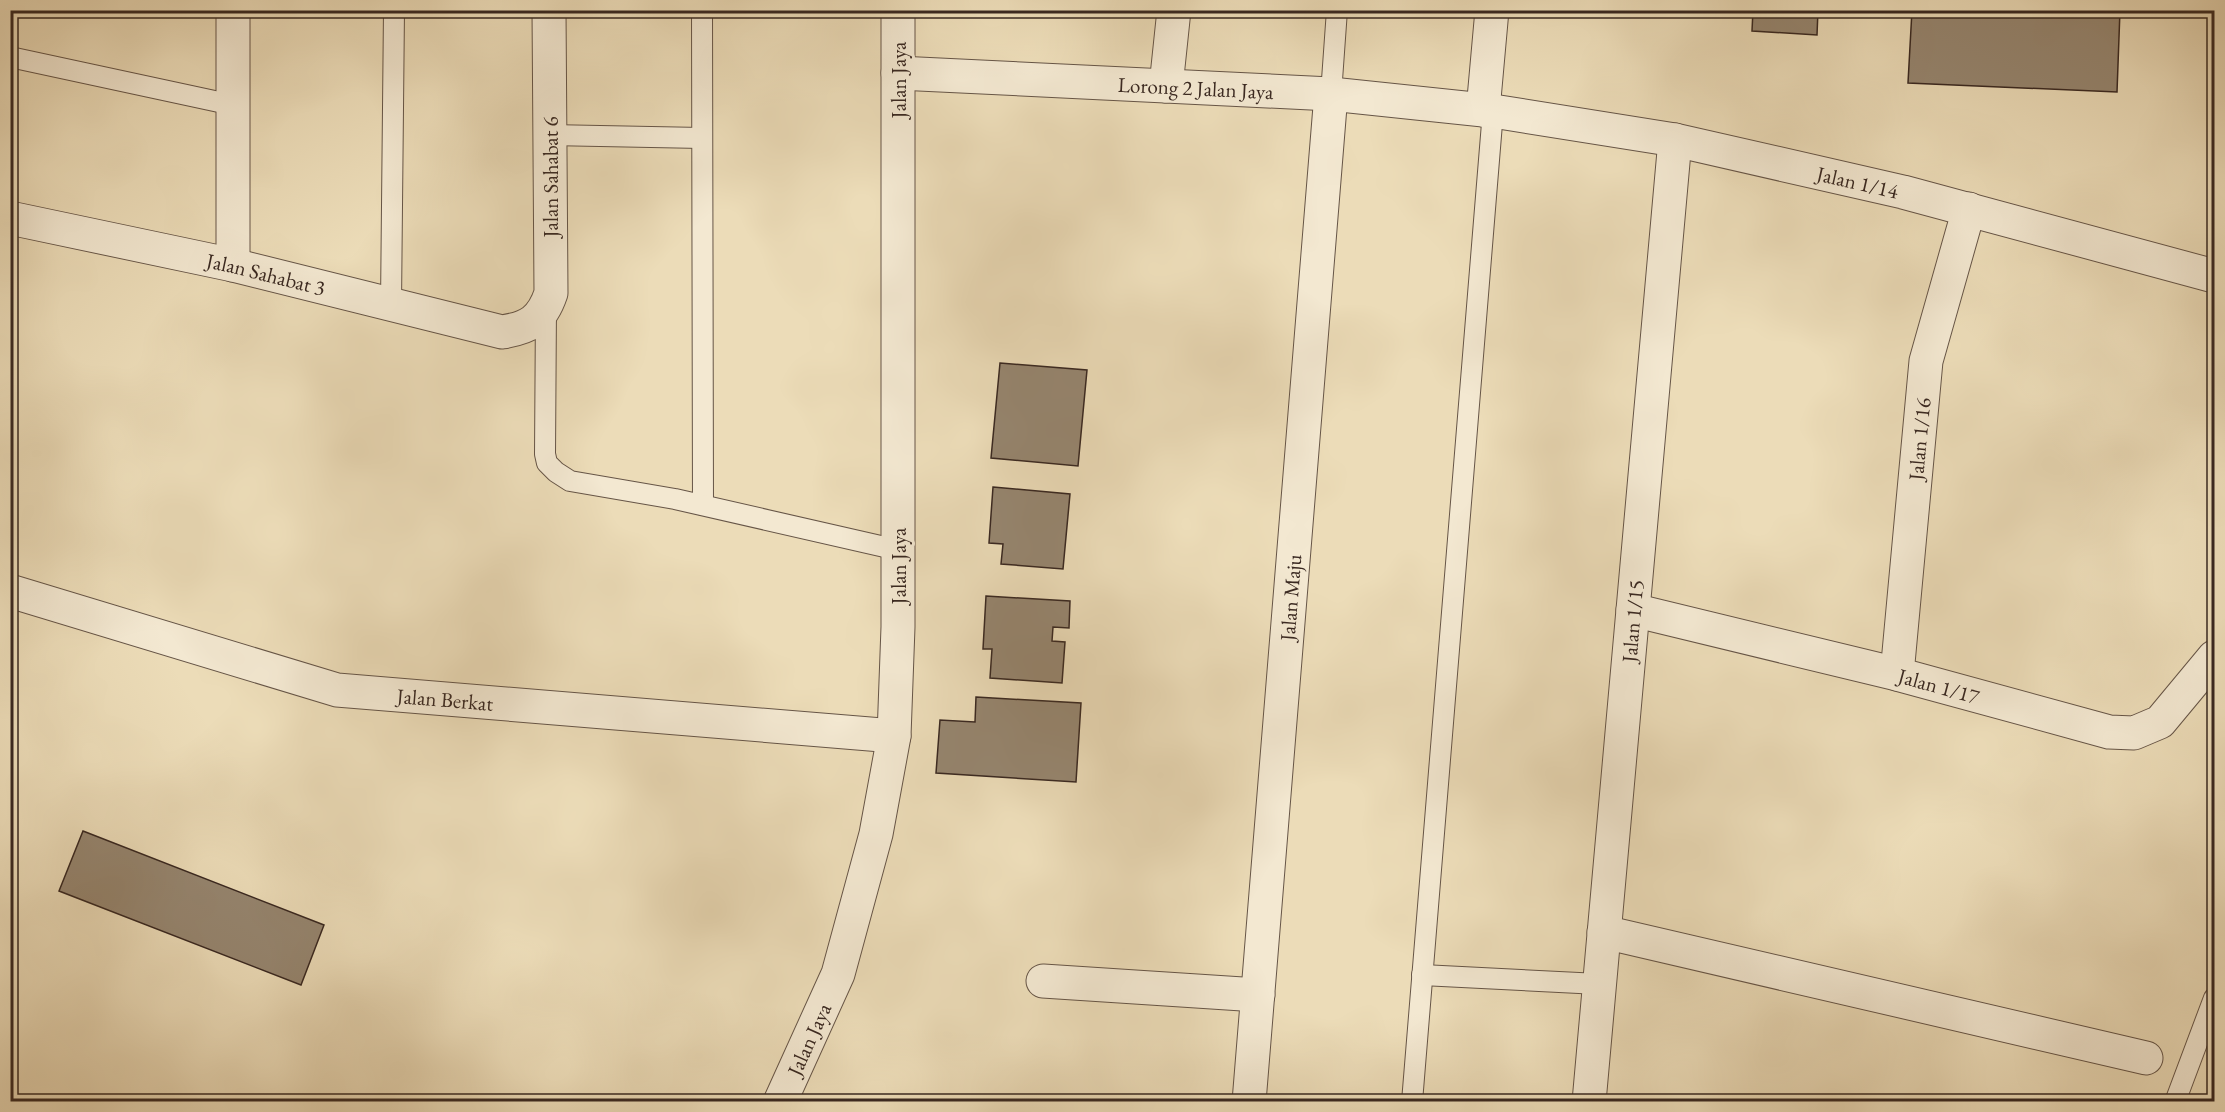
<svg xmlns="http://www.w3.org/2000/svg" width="2225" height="1112" font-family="'EB Garamond',serif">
  <rect width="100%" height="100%" fill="#ecdcb8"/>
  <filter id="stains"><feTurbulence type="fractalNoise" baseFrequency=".00333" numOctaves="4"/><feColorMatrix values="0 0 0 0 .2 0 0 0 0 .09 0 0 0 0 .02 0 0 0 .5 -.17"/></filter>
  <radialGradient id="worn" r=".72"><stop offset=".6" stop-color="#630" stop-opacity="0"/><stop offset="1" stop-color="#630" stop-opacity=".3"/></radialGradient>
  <g fill="#968670" stroke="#392821" stroke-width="1.5">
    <path d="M1753,10h65l-1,25 -65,-4z"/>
    <path d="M1912,10h208l-3,82 -209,-9z"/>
    <path d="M1000,363l87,7 -9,96 -87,-8z"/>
    <path d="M993,487l77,7 -7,75 -62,-5 2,-20 -14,-1z"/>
    <path d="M986,596l84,5 -1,27 -16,-1 -1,14 13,1 -3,41 -72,-5 2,-29h-9z"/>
    <path d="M976,697l105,6 -5,79 -140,-9 4,-53 35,2z"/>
    <path d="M83,831l241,94 -23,60 -242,-94z"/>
  </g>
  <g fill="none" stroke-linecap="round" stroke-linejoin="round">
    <defs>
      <g id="service">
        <path d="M702,10l1,495"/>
        <path d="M10,57l223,48"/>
        <path d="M1331,94l6,-84"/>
        <path d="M549,135l153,3"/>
        <path d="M391,304l3,-294"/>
        <path d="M546,306l-1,148 2,9 9,9 14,9 105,18 223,51"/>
        <path d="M1422,975l177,9"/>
        <path d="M1412,1102l81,-991"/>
        <path d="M2175,1102l39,-104"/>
      </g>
      <g id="minor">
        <path id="s1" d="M898,73l433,21 162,17 182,29 228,52 311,84"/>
        <path d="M1166,86l8,-76"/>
        <path d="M1483,110l9,-100"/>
        <path id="s2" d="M10,218l223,47 269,67c27,-4 40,-12 49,-39l-2,-283"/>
        <path d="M233,265v-255"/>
        <path id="s3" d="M10,591l327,99 557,46"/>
        <path id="s4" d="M1633,610l264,64 212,58 25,1 26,-11 54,-65"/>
        <path id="s5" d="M1897,674l29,-313 43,-152"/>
        <path d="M1604,932l542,126"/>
        <path d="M1043,981l215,14"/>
        <path id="s6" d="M780,1102l58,-128 38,-140 18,-98 4,-109v-617"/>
        <path id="s7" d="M1249,1102l82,-1008"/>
        <path id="s8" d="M1589,1102l86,-962"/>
      </g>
    </defs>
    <use href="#service" stroke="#665547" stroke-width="22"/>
    <use href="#minor" stroke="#665547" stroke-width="35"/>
    <use href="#service" stroke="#f3e8d1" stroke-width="20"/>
    <use href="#minor" stroke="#f3e8d1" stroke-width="33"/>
  </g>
  <g text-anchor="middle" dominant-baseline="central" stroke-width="6" stroke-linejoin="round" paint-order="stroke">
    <g font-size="21" fill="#392821" stroke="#f3e8d1">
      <text transform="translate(898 80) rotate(-90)">Jalan Jaya</text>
      <text stroke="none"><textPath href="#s1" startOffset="298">Lorong 2 Jalan Jaya</textPath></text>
      <text transform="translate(550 177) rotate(-90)">Jalan Sahabat 6</text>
      <text stroke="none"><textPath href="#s1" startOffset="968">Jalan 1/14</textPath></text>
      <text stroke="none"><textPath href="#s2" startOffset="262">Jalan Sahabat 3</textPath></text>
      <text stroke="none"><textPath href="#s5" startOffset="236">Jalan 1/16</textPath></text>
      <text transform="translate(898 566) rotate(-90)">Jalan Jaya</text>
      <text stroke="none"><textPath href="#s7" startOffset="506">Jalan Maju</textPath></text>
      <text stroke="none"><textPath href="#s8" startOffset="483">Jalan 1/15</textPath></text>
      <text stroke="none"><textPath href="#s4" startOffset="315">Jalan 1/17</textPath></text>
      <text stroke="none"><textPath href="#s3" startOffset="450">Jalan Berkat</textPath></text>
      <text stroke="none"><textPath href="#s6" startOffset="69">Jalan Jaya</textPath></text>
    </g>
  </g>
  <rect width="2225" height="1112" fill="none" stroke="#ecdcb8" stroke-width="36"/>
  <rect x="12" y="12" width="2201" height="1088" fill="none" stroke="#392821" stroke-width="3"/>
  <rect x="18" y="18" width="2189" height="1076" fill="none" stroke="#392821" stroke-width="1.5"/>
  <rect width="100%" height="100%" filter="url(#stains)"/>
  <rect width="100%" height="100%" fill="url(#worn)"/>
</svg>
